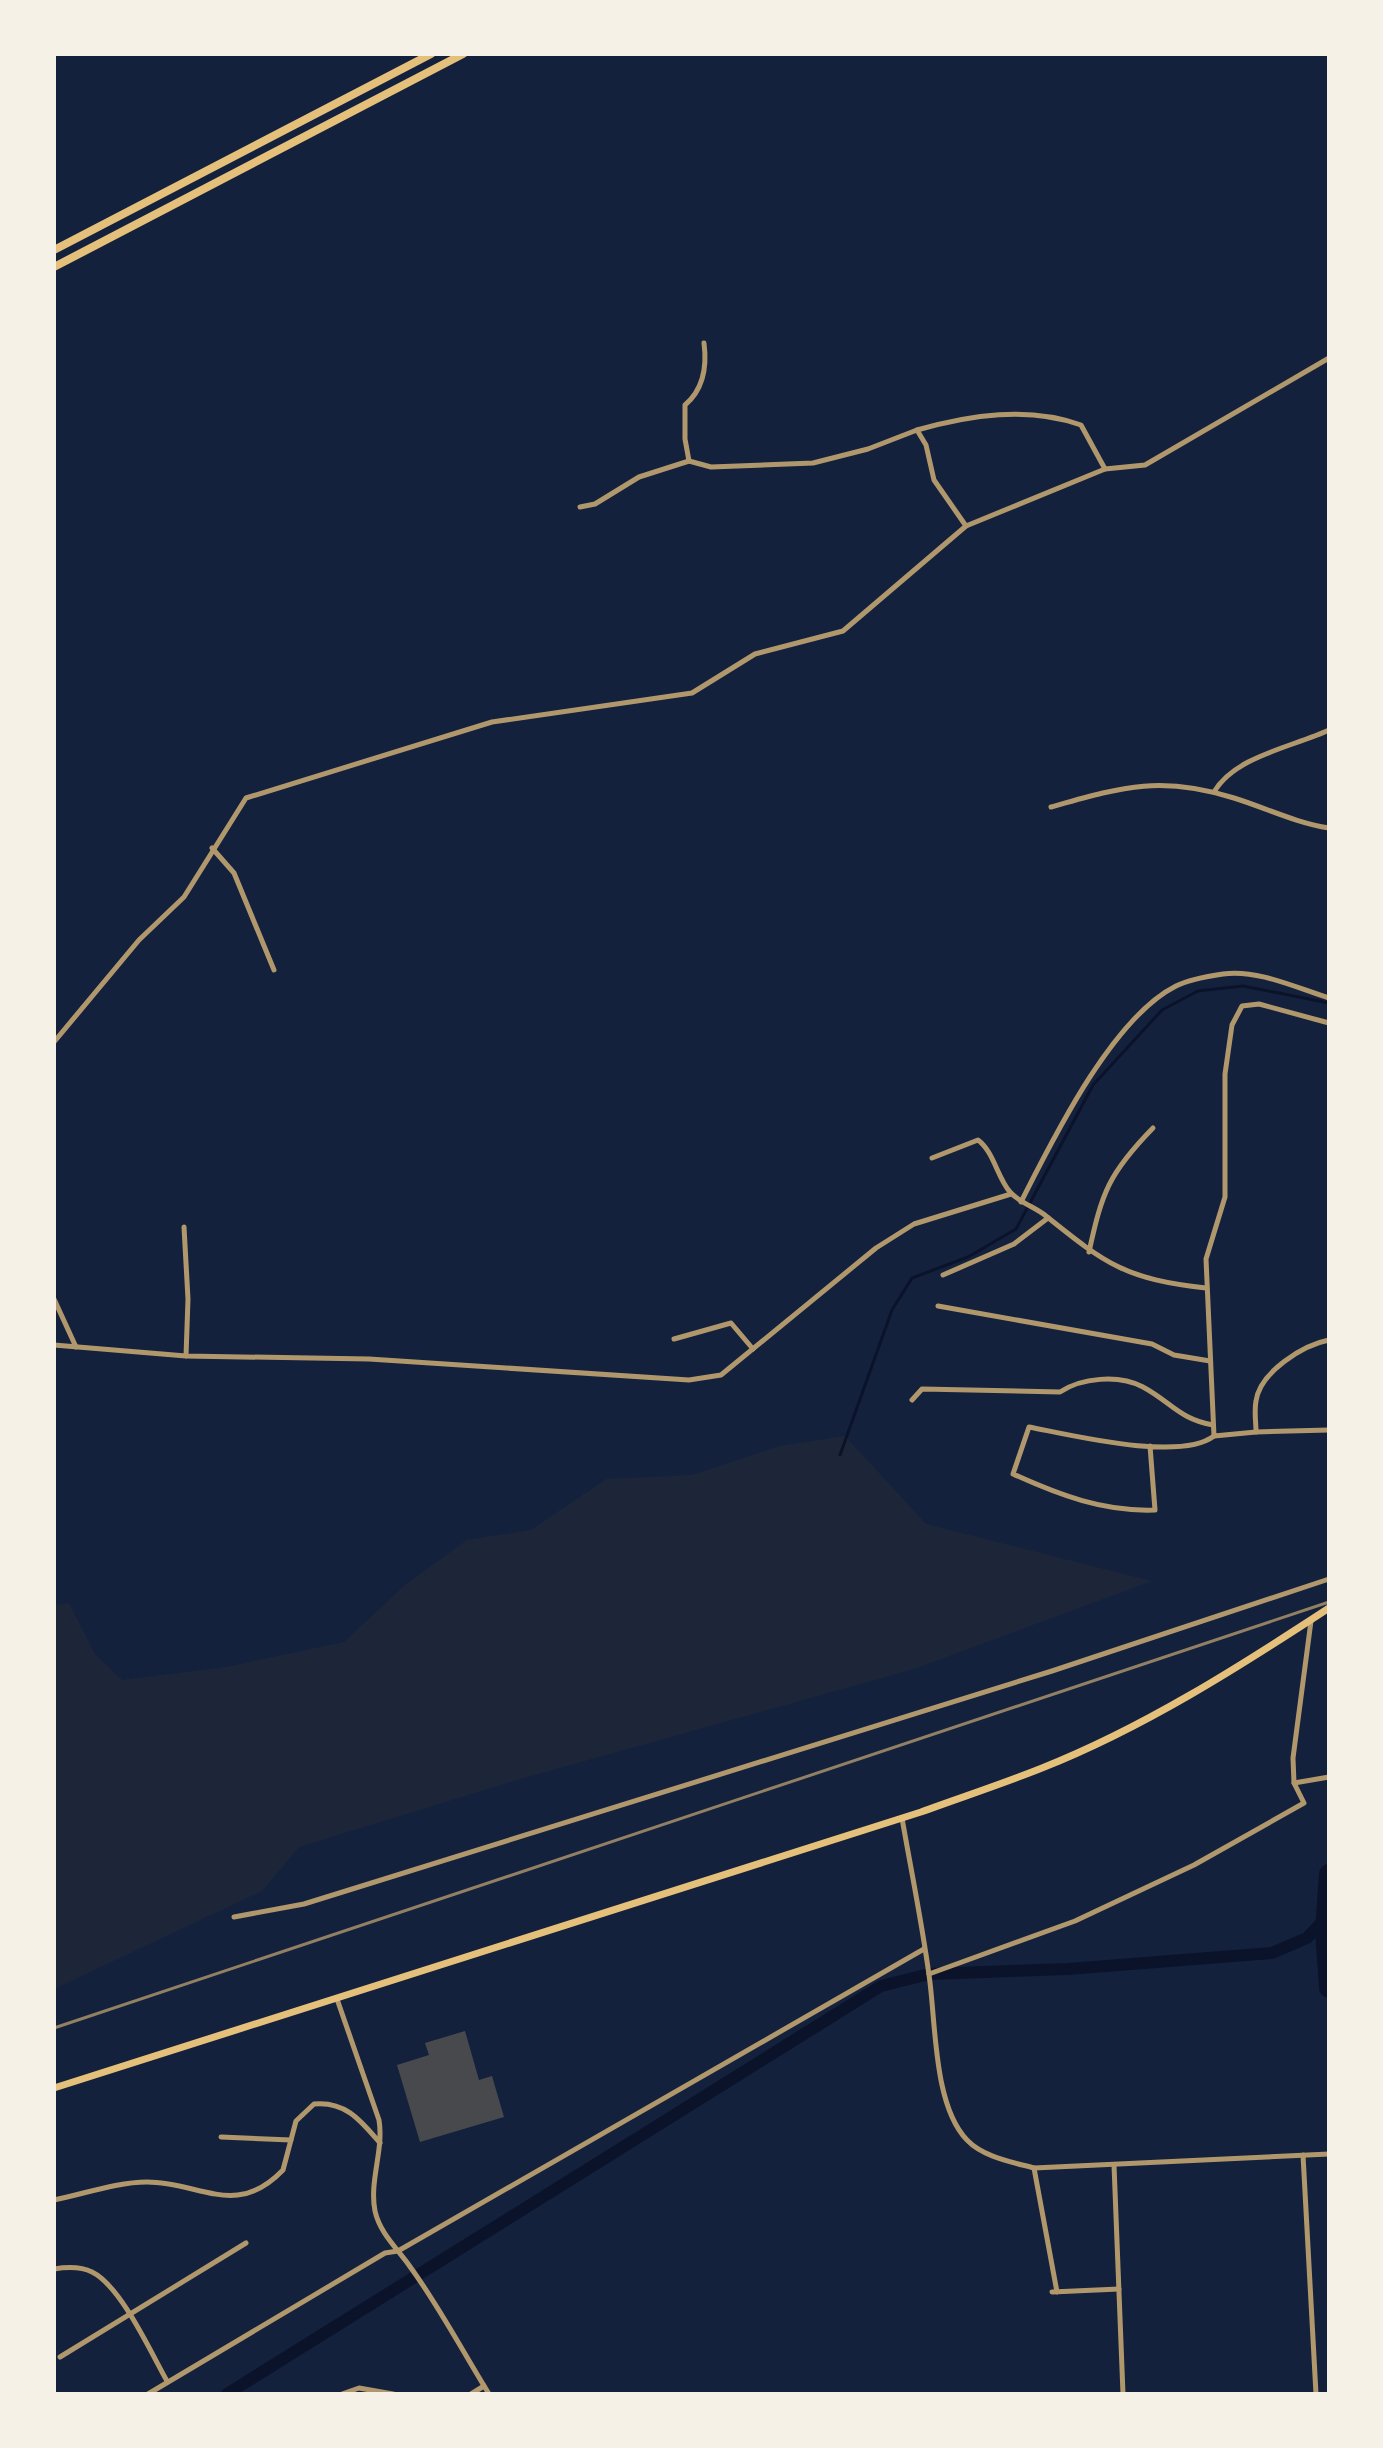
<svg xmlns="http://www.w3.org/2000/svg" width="1383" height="2448" font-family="Manrope,sans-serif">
  <rect width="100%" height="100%" fill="#14213d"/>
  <path fill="#1d2539" d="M845,1436l81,88 226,57 -238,88 -390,109 -225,69 -37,44 -208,98v-384l15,-2 26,51 27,26 104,-13 118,-25 62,-58 61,-44 64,-10 75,-51 86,-4 87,-29z"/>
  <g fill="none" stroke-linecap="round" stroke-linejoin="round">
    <path stroke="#0b132b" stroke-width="3" d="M840,1455l52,-145 20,-32 56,-21 48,-28 77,-144 69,-75 36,-19 45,-5 86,17"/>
    <path stroke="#0b132b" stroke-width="12" d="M227,2394l654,-408 48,-12 139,-5 204,-16 35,-15 19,-20"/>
    <path stroke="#0b132b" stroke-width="20" d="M1329,1874l-4,56 4,58"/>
  </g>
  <path fill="#48494c" d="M465,2031l14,49 13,-4 12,41 -84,25 -23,-77 32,-10 -4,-12z"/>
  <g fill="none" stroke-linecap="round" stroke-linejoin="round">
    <g stroke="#b1986c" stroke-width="5">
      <path d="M917,430c53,-15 111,-24 164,-5l24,44"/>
      <path d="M689,461l-4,-22v-34c19,-16 22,-39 19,-62"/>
      <path d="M580,507l15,-3 44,-27 50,-16 22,6 102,-4 55,-14 49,-19 9,15 8,35 32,46"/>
      <path d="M1214,792c21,-36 79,-45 115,-62"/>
      <path d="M1051,807c71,-20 109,-32 183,-9 32,10 62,25 95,30"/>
      <path d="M212,848l22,25 40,97"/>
      <path d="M54,1042l85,-102 45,-43 62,-99 246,-76 200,-29 63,-39 88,-23 123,-105 139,-57 40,-4 184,-107"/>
      <path d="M932,1158l46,-18c16,12 19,37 32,52 10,11 25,15 36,24 61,49 80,63 160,72"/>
      <path d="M1021,1202c32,-63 91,-184 155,-216 12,-6 33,-10 47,-12 34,-5 74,14 106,24"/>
      <path d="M184,1227l4,72 -2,57"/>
      <path d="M1089,1252c13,-60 20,-79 64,-124"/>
      <path d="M943,1275l71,-31 34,-26"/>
      <path d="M54,1299l22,48"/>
      <path d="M938,1306l214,38 22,11 36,6"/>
      <path d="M674,1339l57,-16 22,26"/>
      <path d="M1329,1340c-26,5 -69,32 -73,61 -2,10 0,21 0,31l73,-2"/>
      <path d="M54,1345l132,11 183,3 320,21 32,-5 155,-127 38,-24 97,-30"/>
      <path d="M912,1400l10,-11 138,3c21,-14 58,-18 83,-5 28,15 36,32 70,38"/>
      <path d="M1256,1432l-42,4 -8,-177 19,-62v-123l7,-49 10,-19 17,-2 70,19"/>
      <path d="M1150,1446l5,64c-51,2 -96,-15 -142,-36l16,-47c42,8 151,35 185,9"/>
      <path d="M1294,1783l35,-6"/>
      <path d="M902,1818c9,52 20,105 27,157 7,46 4,130 38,165 16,17 45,22 67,28l295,-14"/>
      <path d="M234,1917l70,-13 748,-233 277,-92"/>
      <path d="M929,1974l146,-53 119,-56 110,-62 -10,-20 -1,-25 18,-137"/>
      <path d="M337,1999l42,121c5,30 -10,61 -4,91 5,23 24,39 36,57 29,40 52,84 78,126"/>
      <path d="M221,2137l70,3"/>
      <path d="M1303,2155l13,239"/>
      <path d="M1114,2165l9,229"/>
      <path d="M1034,2168l23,124"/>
      <path d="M54,2200c30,-6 63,-18 93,-18 53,0 89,37 136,-12l13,-49 18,-17c32,-3 47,17 66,39"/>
      <path d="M54,2269c12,-2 26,-3 38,3 29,14 59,81 75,109"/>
      <path d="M1052,2292l67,-3"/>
      <path d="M60,2357l186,-114"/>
      <path d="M148,2394l237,-141 13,-2 526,-302"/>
      <path d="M342,2394l17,-6 34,6"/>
      <path d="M471,2394l13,-8"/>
    </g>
    <path stroke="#e5c07b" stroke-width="7" d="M54,2088l867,-276c41,-15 81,-28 121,-44 101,-40 197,-101 287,-160"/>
    <g stroke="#e5c07b" stroke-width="8">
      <path d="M54,250l377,-196"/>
      <path d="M54,267l409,-213"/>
    </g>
    <path stroke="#918062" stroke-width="3" d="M54,2028l1275,-426"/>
  </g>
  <rect width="1383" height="2448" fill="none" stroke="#f6f1e7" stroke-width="112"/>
</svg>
